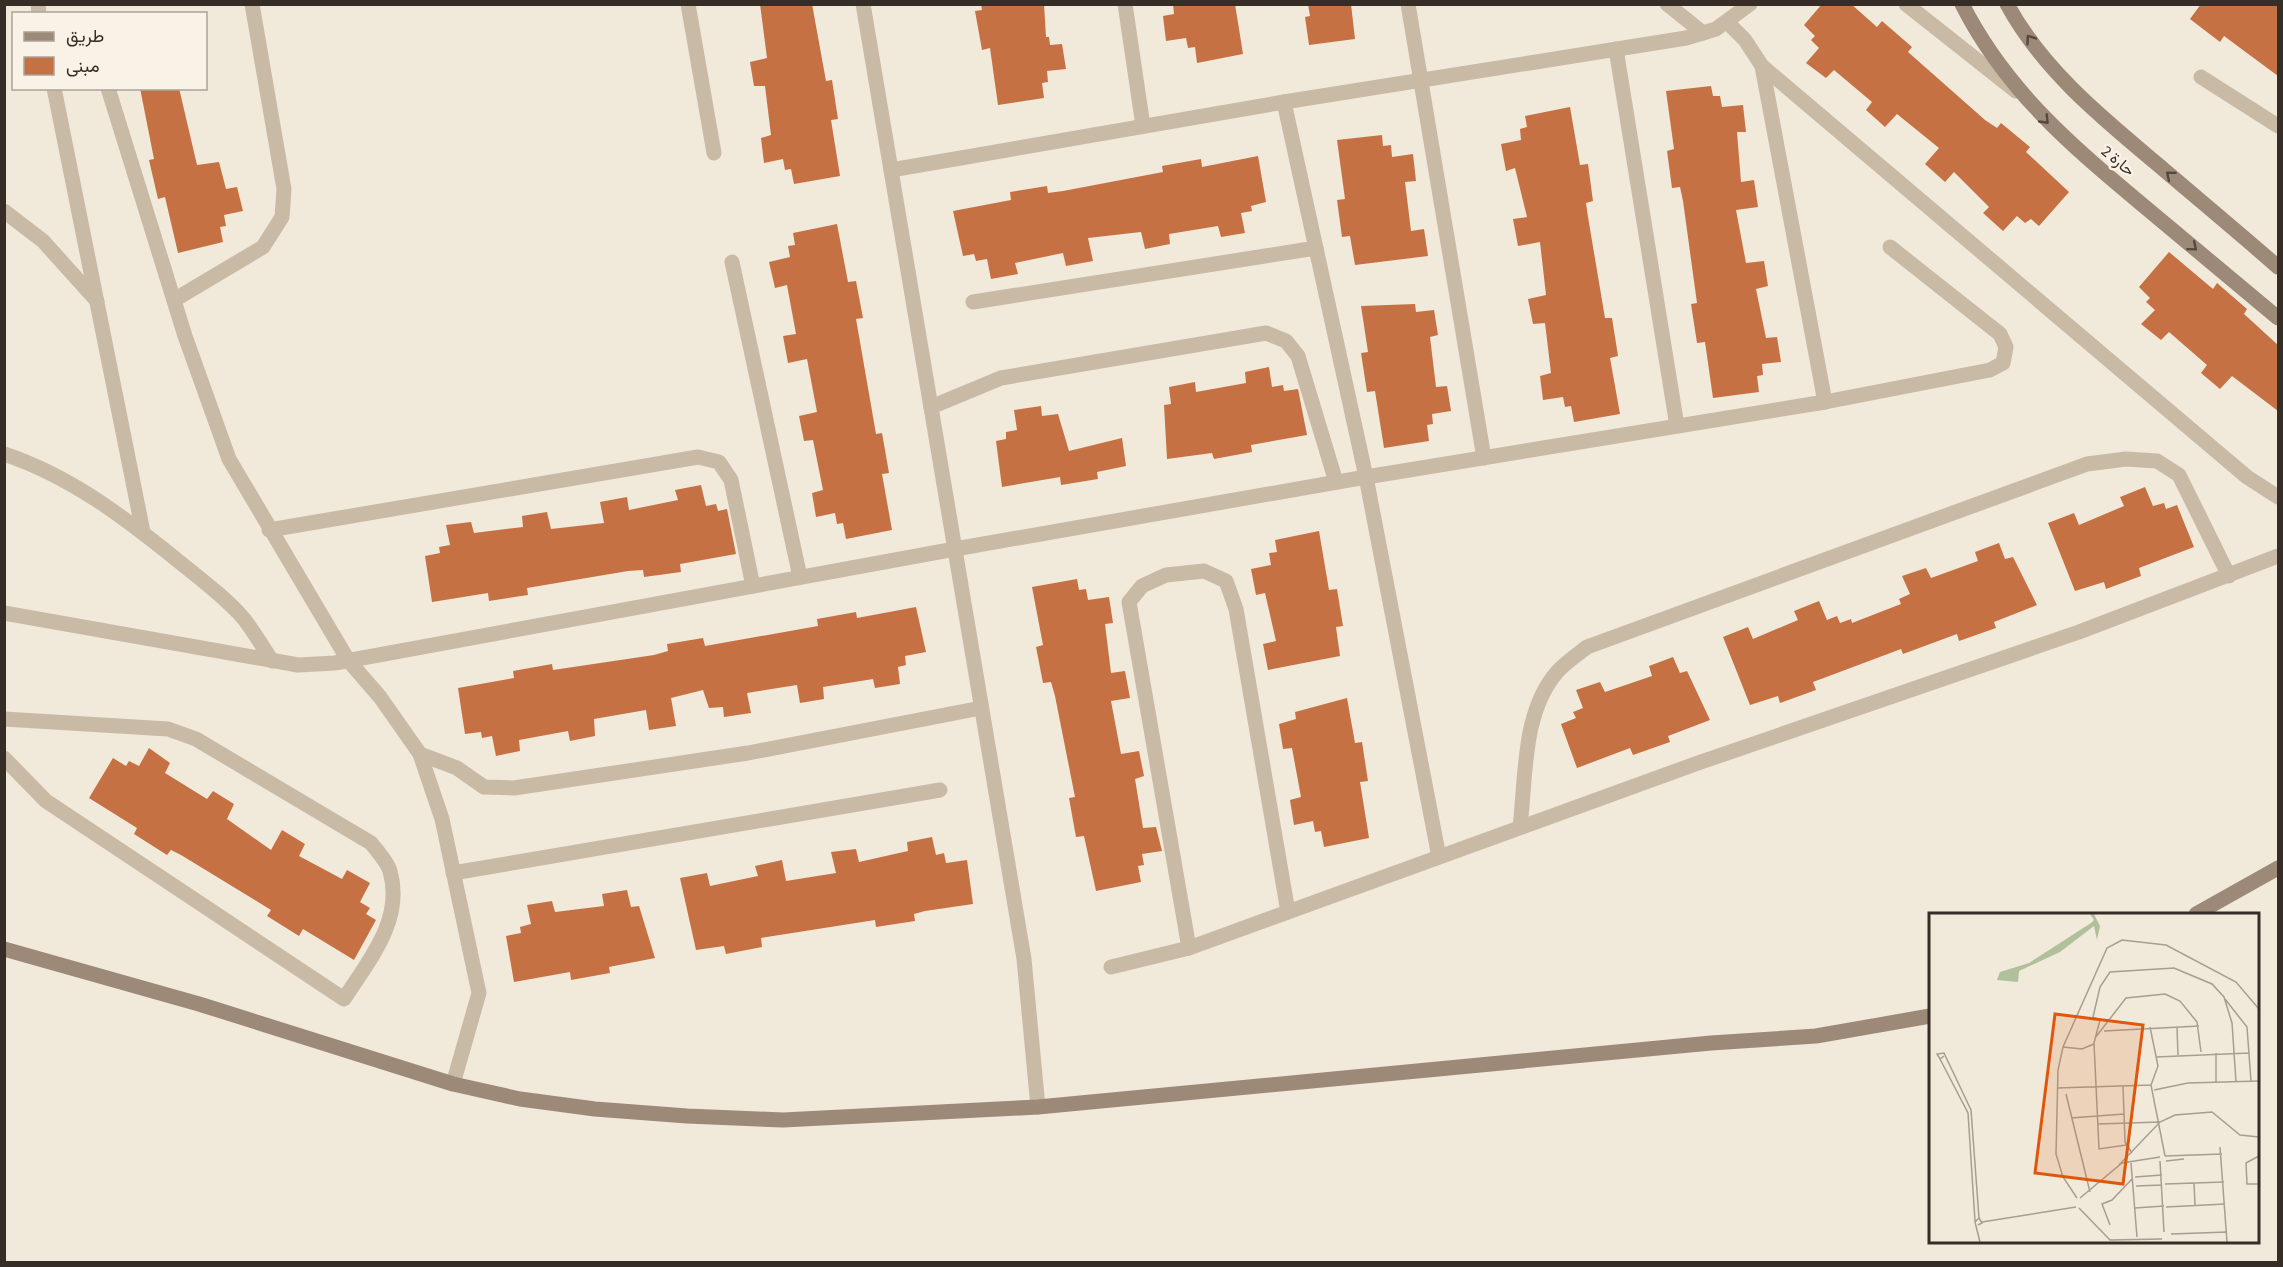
<svg xmlns="http://www.w3.org/2000/svg" width="2283" height="1267" font-family="'Source Sans 3',Vazirmatn,sans-serif">
  <rect width="100%" height="100%" fill="#f1e9da"/>
  <g fill="#c67144">
    <path d="M760,4h52l14,77 6,-1 6,39 -7,1 9,56 -46,8 -3,-15 -6,1 -2,-11 -19,4 -3,-25 10,-3 -6,-49h-11l-4,-24 17,-4z"/>
    <path d="M981,4h63l2,33h3l1,8 12,-1 4,25 -19,2 1,11 -6,1 2,15 -46,7 -8,-57 -8,2 -7,-39 7,-1z"/>
    <path d="M1173,4h62l8,50 -46,9 -2,-16 -7,1 -2,-10 -20,3 -3,-25 11,-2z"/>
    <path d="M1308,4h43l4,35 -46,6 -4,-28 5,-1z"/>
    <path d="M1822,4h29l26,23 5,-6 30,26 -4,5 77,68 12,8 4,-5 29,24 -4,5 43,40 -30,34 -8,-7 -6,4 -8,-7 -14,15 -20,-18 6,-6 -35,-35 -9,10 -20,-18 14,-16 -42,-34 -12,13 -19,-17 6,-8 -38,-32 -8,8 -20,-15 13,-15 -8,-8 4,-4 -11,-11z"/>
    <path d="M2201,4h77v72l-54,-40 -4,6 -30,-23z"/>
    <path d="M1711,86l2,10h7l2,11 21,-2 3,27h-9l4,50 13,-2 4,27 -22,3 10,53 18,-2 4,25 -12,3 10,49 11,-1 4,25 -19,2 1,11 -6,1 2,16 -46,6 -8,-56 -8,1 -6,-39 6,-1 -14,-102 -3,-14 -8,1 -5,-37 7,-2 -8,-58z"/>
    <path d="M140,88h39l18,77 22,-3 7,27 11,-2 6,24 -19,4 2,11 -6,1 3,15 -45,11 -13,-56 -7,2 -9,-39 5,-1z"/>
    <path d="M1570,107l10,58 8,-1 5,37 -7,2 2,14 17,101h7l6,38 -8,2 10,56 -46,8 -3,-16 -6,1 -2,-10 -20,3 -3,-24 11,-3 -6,-50 -12,1 -5,-25 18,-4 -6,-53 -22,4 -5,-27 14,-2 -12,-49 -9,3 -5,-27 20,-4 -1,-11 7,-2 -2,-11z"/>
    <path d="M1382,135l1,11 8,-1 1,12 21,-3 3,27 -11,1 6,49 13,-2 4,27 -73,9 -5,-29 -8,1 -5,-37 8,-1 -8,-59z"/>
    <path d="M1258,156l8,46 -15,4 1,5 -11,2 4,20 -24,4 -3,-11 -49,8 1,10 -25,5 -4,-17 -53,6 5,23 -27,5 -3,-13 -48,10 3,11 -27,5 -4,-20 -11,2 -2,-7 -11,2 -10,-45 58,-11 -1,-8 37,-6 1,7 15,-2 100,-19 -1,-6 39,-7 1,8z"/>
    <path d="M837,224l11,58 8,-1 7,37 -7,1 20,115 6,-1 7,40 -7,1 10,56 -46,9 -3,-16 -6,1 -2,-11 -19,4 -4,-24 11,-3 -10,-50 -9,1 -5,-25 18,-4 -10,-53 -19,4 -5,-27 13,-2 -9,-49 -12,3 -6,-26 21,-5 -2,-11 7,-1 -2,-12z"/>
    <path d="M2169,252l44,37 4,-6 30,26 -3,5 34,31v66l-46,-35 -12,13 -19,-16 6,-8 -38,-33 -8,8 -20,-16 14,-14 -9,-8 4,-4 -11,-11z"/>
    <path d="M1415,304l1,8 18,-2 4,25 -8,2 6,50 11,-1 4,25 -19,3 1,10 -6,1 2,16 -45,7 -9,-57 -8,1 -6,-39 7,-1 -7,-46z"/>
    <path d="M1269,367l3,20 11,-2 1,6 14,-2 9,46 -56,10 1,7 -38,7 -2,-6 -45,6 -3,-54 7,-1 -2,-17 26,-5 1,10 50,-9 -1,-11z"/>
    <path d="M1041,406l1,10 16,-2 11,37 53,-13 4,28 -29,6 1,7 -37,6 -1,-8 -58,10 -6,-46 10,-2v-7l11,-2 -3,-20z"/>
    <path d="M701,485l5,21 10,-2 2,7 9,-2 9,45 -56,10 1,8 -37,5 -1,-7 -15,1 -101,17 1,7 -39,6 -1,-8 -56,9 -7,-46 15,-3 -1,-6 11,-2 -4,-20 25,-3 3,11 49,-6 -1,-11 25,-4 4,17 53,-6 -4,-21 27,-5 2,13 49,-10 -3,-10z"/>
    <path d="M2145,487l8,19 11,-3 2,6 11,-4 17,42 -55,21 2,8 -35,13 -2,-7 -29,9 -27,-68 26,-10 5,12 45,-19 -4,-9z"/>
    <path d="M1319,531l10,59 8,-1 6,37 -7,1 4,29 -72,14 -5,-26 13,-3 -11,-48 -9,2 -5,-26 20,-4 -2,-12 8,-1 -2,-12z"/>
    <path d="M1999,543l6,16 8,-2 24,48 -43,17 2,6 -37,13 -2,-7 -54,20 -2,-5 -88,33 3,8 -36,13 -2,-7 -28,9 -27,-68 25,-10 5,12 45,-19 -4,-9 25,-10 8,19 10,-4 3,7 11,-4 1,4 49,-19 -2,-5 11,-5 -8,-18 24,-8 5,10 47,-17 -3,-9z"/>
    <path d="M1077,579l2,11 7,-1 2,11 21,-3 4,26 -8,1 6,49 14,-2 5,27 -19,3 10,53 18,-3 5,25 -9,3 8,49 13,-1 6,24 -20,3 2,11 -6,1 3,16 -45,9 -12,-55 -8,1 -7,-39 6,-1 -20,-101 -4,-14 -8,1 -7,-36 7,-2 -11,-58z"/>
    <path d="M916,607l10,45 -21,4 1,9 -8,2 2,17 -25,4 -2,-9 -50,8 1,12 -24,4 -3,-18 -50,8 4,20 -27,4 -1,-10 -14,1 -6,-18 -32,8 5,28 -27,4 -3,-20 -52,9 1,17 -25,5 -2,-10 -49,9 1,11 -24,5 -4,-20 -10,2 -1,-6 -16,2 -7,-46 56,-10 -1,-7 39,-7 1,6 101,-15 14,-4 -1,-7 36,-6 2,8 113,-20 -1,-7 39,-7 1,6z"/>
    <path d="M1673,657l7,16 7,-2 23,49 -42,16 2,6 -37,13 -3,-7 -53,20 -16,-44 15,-6 -3,-6 10,-4 -7,-18 24,-8 5,10 47,-16 -3,-10z"/>
    <path d="M1347,698l8,45 7,-1 6,39 -8,1 9,56 -45,9 -3,-16 -6,1 -2,-11 -19,4 -4,-25 11,-3 -9,-49 -9,1 -4,-25 17,-5 -1,-7z"/>
    <path d="M149,748l21,15 -5,10 42,26 6,-8 21,13 -7,15 44,31 11,-20 23,14 -6,12 43,23 5,-9 23,13 -10,19 10,6 -4,6 10,6 -22,40 -51,-31 -4,7 -32,-20 4,-6 -90,-55 -10,-5 -4,5 -33,-21 3,-6 -48,-30 24,-40 13,8 3,-5 10,5z"/>
    <path d="M932,837l4,18 8,-2 2,10 21,-3 6,44 -48,7 -11,3 1,7 -39,6 -1,-7 -114,18 1,9 -36,7 -2,-8 -28,4 -16,-72 27,-5 3,13 48,-10 -3,-10 27,-6 4,21 50,-8 -5,-21 25,-3 3,13 49,-11 -1,-9z"/>
    <path d="M627,890l4,17 8,-1 16,52 -46,9 1,6 -39,7 -1,-8 -56,10 -8,-46 15,-3 -1,-6 11,-3 -4,-19 25,-4 3,11 49,-6 -2,-12z"/>
  </g>
  <g fill="none" stroke-linecap="round" stroke-linejoin="round">
    <g stroke="#c9baa6" stroke-width="15">
      <path d="M688,4l26,149"/>
      <path d="M1125,4l18,122"/>
      <path d="M1667,4l36,29"/>
      <path d="M1616,49l61,377"/>
      <path d="M1762,66l485,411 31,20"/>
      <path d="M2201,77l77,49"/>
      <path d="M108,88l77,248 44,123 119,201"/>
      <path d="M4,211l39,30 54,60"/>
      <path d="M732,262l68,315"/>
      <path d="M174,300l89,-53 19,-30 2,-28 -32,-185"/>
      <path d="M973,302l343,-54"/>
      <path d="M1825,402l165,-32 13,-7 3,-16 -6,-13 -110,-87"/>
      <path d="M931,407l70,-29 265,-45 20,8 12,15 38,126"/>
      <path d="M269,530l429,-73 21,5 12,18 22,106"/>
      <path d="M4,719l164,10 28,10 175,104c6,8 16,18 19,28 14,49 -21,89 -46,128l-298,-198 -42,-43"/>
      <path d="M420,754l37,14 27,19 30,1 234,-35 233,-45"/>
      <path d="M1520,827c6,-50 2,-116 38,-156 8,-9 20,-17 29,-24l500,-183 39,-5 31,2 22,14 50,101"/>
      <path d="M453,873l487,-83"/>
      <path d="M1189,948l-60,-346 13,-16 24,-11 38,-4 22,10 10,28 52,303"/>
    </g>
    <g stroke="#c9baa6" stroke-width="15">
      <path d="M38,4l1,10"/>
      <path d="M863,4l161,955 14,148"/>
      <path d="M1408,4l76,454"/>
      <path d="M1906,4l110,87"/>
      <path d="M54,88l89,444"/>
      <path d="M1284,102l82,375 73,380"/>
      <path d="M891,170l393,-68 402,-64 30,-9 34,-25"/>
      <path d="M4,454c67,22 124,66 178,110 21,17 45,35 62,55 10,13 19,28 28,42"/>
      <path d="M4,613l294,52 37,-2 620,-114 411,-72 459,-75 -63,-336 -17,-26 -18,-18"/>
      <path d="M348,660l32,37 40,57 22,65 37,174 -26,91"/>
      <path d="M1111,967l78,-19 509,-185 381,-131 199,-76"/>
    </g>
    <g stroke="#9d8977" stroke-width="15">
      <path d="M1962,4c44,87 110,142 183,203 44,37 89,74 133,111"/>
      <path d="M2007,4c35,65 94,113 149,159 41,35 82,69 122,104"/>
      <path d="M2196,914l82,-46"/>
      <path d="M4,949l195,55 254,80 67,15 75,10 92,7 96,4 255,-13 673,-64 105,-7 114,-20"/>
    </g>
  </g>
  <defs><path id="oneway-chevron" d="M-2-3.5L2.5 0L-2 3.5" fill="none" stroke-width="1.6" stroke-linecap="round" stroke-linejoin="round" transform="scale(1.5)"/></defs>
  <g stroke="#55493f">
    <use href="#oneway-chevron" transform="translate(2030 39) rotate(-125)"/>
    <use href="#oneway-chevron" transform="translate(2045 120) rotate(46)"/>
    <use href="#oneway-chevron" transform="translate(2170 175) rotate(-140)"/>
    <use href="#oneway-chevron" transform="translate(2193 247) rotate(40)"/>
  </g>
  <g text-anchor="middle" dominant-baseline="central" stroke-width="5" stroke-linejoin="round" paint-order="stroke">
    <g font-size="16" fill="#362d27" stroke="#f9f2e6">
      <text transform="translate(2118 161) rotate(40)">حارة 2</text>
    </g>
  </g>
  <g transform="translate(1929 913)">
    <rect width="330" height="330" fill="#f1e9da"/>
    <path d="M161,1h4l6,12 -3,14 -3,-14 -34,26 -41,19 -1,11 -21,-2 3,-8 29,-9 62,-40 3,-3z" fill="#b0c09a"/>
    <path fill="none" stroke="#a69e92" stroke-width="1.5" d="M296,86l22,28 4,54M221,114l8,39 -7,19M248,114l1,28M175,118l95,-5M166,125l31,-40 39,-4 15,7 17,21 4,30M134,134l19,2 12,-5M15,143l-4,3 -3,-5 7,-1 27,57 8,108M227,144l93,-4M11,146l28,54 7,108M287,169v-29M194,173l2,56 7,11M128,175l94,-3 14,71M225,177l34,-7 71,-2M137,181l24,98M142,205l53,-4M169,211l62,-2M197,232l-27,4 -5,-106 6,-23 -7,-3 7,-30 10,-15 64,-4 38,16 12,13 8,26 4,59M291,234l7,95M236,243l57,-2M330,243l-13,7 1,21h12M231,248l4,71M237,248l18,-2M202,250l6,74M190,252l41,-43 15,-7 37,-3 28,23 19,2M206,264l27,-2M265,270l1,22M236,271l59,-2M207,273l26,-1M148,285l-14,-21 -7,-23 2,-84 5,-23 44,-99 15,-8 44,5 70,37 23,27M151,285l42,-35 38,-6M237,294l59,-3M150,295l31,32 52,-1M206,295l29,-2M53,309l94,-15M49,312l4,-2 -3,-5 -4,4 5,20M181,312l-8,-21 10,-4 20,-21M242,321l56,-2"/>
    <path fill="#df570d" fill-opacity="0.15" stroke="#df570d" stroke-width="3" d="M126,101l88,11 -20,159 -88,-11z"/>
    <rect width="330" height="330" fill="none" stroke="#362d27" stroke-width="3"/>
  </g>
  <rect width="2283" height="1267" fill="none" stroke="#362d27" stroke-width="12"/>
  <rect x="12" y="12" width="195" height="78" fill="#f9f2e6" stroke="#aba39a" stroke-width="1.5"/>
  <rect x="24" y="32" width="30" height="9" fill="#9d8977" stroke="#aba39a" stroke-width="1.5"/>
  <text x="66" y="42" font-size="18" fill="#362d27">طريق</text>
  <rect x="24" y="57" width="30" height="18" fill="#c67144" stroke="#aba39a" stroke-width="1.5"/>
  <text x="66" y="72" font-size="18" fill="#362d27">مبنى</text>
</svg>
